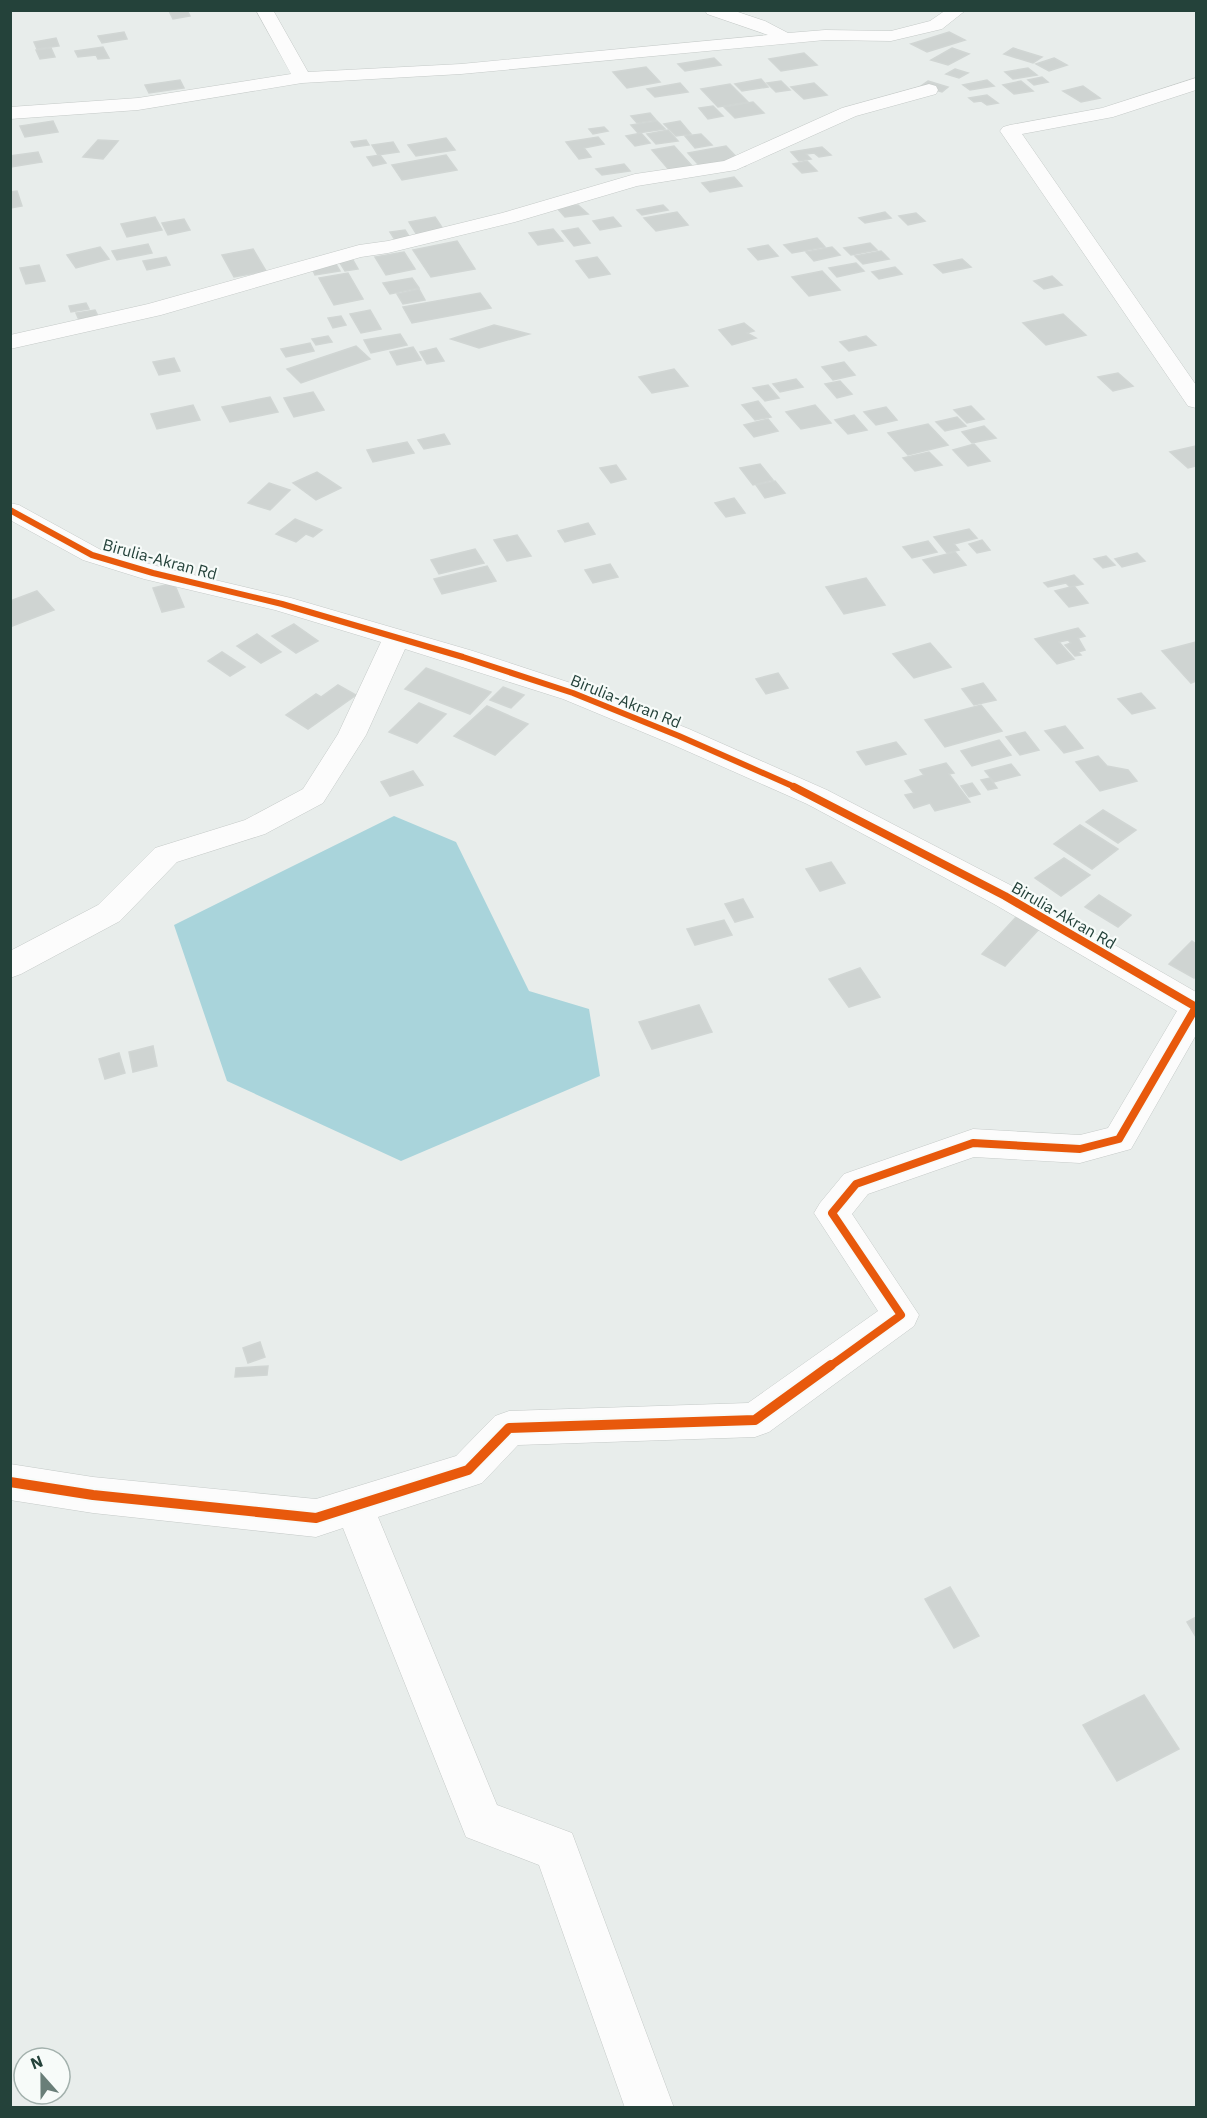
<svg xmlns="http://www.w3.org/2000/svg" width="1207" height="2118" font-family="'IBM Plex Sans',sans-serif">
  <rect width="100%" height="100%" fill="#e8edeb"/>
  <path fill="#a9d4db" d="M394,816l62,26 73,149 60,18 11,67 -199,85 -174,-80 -53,-156z"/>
  <g fill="#cfd4d2" stroke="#d1d6d4" stroke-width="1.5">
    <path d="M187,10l3,6 -17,3 -4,-8z"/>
    <path d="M124,32l3,7 -25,4 -4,-7z"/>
    <path d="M949,32l16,8 -38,12 -16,-8z"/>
    <path d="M56,38l3,8 -22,3 -3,-7z"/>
    <path d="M103,47l6,11 -11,1 -2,-4 -18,2 -3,-6z"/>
    <path d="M51,48l4,9 -15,2 -4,-9z"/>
    <path d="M952,48l17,6 -21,11 -17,-5z"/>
    <path d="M1013,48l29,9 -9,6 -29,-9z"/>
    <path d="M804,53l13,12 -36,6 -12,-12z"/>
    <path d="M714,58l7,7 -36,6 -7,-7z"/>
    <path d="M1054,58l13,7 -18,6 -13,-7z"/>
    <path d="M646,67l14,15 -33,6 -14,-16z"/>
    <path d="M1028,68l9,7 -24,4 -8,-7z"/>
    <path d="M955,69l13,4 -9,5 -13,-4z"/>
    <path d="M1042,77l6,5 -14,3 -6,-5z"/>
    <path d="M761,79l7,8 -26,4 -7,-7z"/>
    <path d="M180,80l4,8 -35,5 -4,-8z"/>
    <path d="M987,80l7,6 -24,4 -7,-5z"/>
    <path d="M781,81l9,9 -14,2 -9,-9z"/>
    <path d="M928,81l20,6 -6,5 -21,-6z"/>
    <path d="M1021,81l12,10 -19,3 -11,-9z"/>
    <path d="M680,83l8,9 -33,5 -8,-8z"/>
    <path d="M814,83l13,12 -23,4 -13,-12z"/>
    <path d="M730,84l18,18 -30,5 -17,-18z"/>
    <path d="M1083,86l17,12 -19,4 -18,-11z"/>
    <path d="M987,95l11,8 -11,2 -6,-4 -7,1 -5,-4z"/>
    <path d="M753,102l11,11 -29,5 -11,-11z"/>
    <path d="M713,106l10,10 -15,3 -9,-11z"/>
    <path d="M650,113l6,7 -19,3 -6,-7z"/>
    <path d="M53,121l5,11 -33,5 -5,-11z"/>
    <path d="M657,121l8,8 -27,4 -7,-8z"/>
    <path d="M680,121l11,13 -15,2 -12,-12z"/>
    <path d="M604,127l4,4 -15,3 -4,-5z"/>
    <path d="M668,130l10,11 -22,3 -9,-10z"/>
    <path d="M641,133l9,10 -15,3 -9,-10z"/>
    <path d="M701,134l11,11 -17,3 -10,-12z"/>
    <path d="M598,137l6,7 -20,4 7,9 -12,2 -13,-17z"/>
    <path d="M446,138l9,12 -39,6 -8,-11z"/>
    <path d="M98,140l20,1 -15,18 -20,-2z"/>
    <path d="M366,140l3,5 -15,2 -3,-5z"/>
    <path d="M393,142l6,10 -21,3 -6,-10z"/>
    <path d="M674,146l19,21 -23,4 -18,-21z"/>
    <path d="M726,146l19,20 -39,7 -18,-20z"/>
    <path d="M822,147l9,8 -12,2 -5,-4 -8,1 5,5 -12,2 -8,-9z"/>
    <path d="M38,152l4,10 -32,5v-11z"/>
    <path d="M380,155l6,8 -13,3 -6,-9z"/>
    <path d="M446,155l11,15 -55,10 -10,-15z"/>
    <path d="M807,161l10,10 -15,2 -9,-9z"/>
    <path d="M624,164l6,7 -28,4 -6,-6z"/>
    <path d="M734,177l8,9 -32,6 -8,-9z"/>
    <path d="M17,191l5,15 -12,2v-16z"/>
    <path d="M578,205l10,9 -23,3 -8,-9z"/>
    <path d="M663,205l5,5 -26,5 -5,-5z"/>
    <path d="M677,212l11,13 -32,6 -12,-13z"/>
    <path d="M885,212l6,6 -26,5 -6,-5z"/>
    <path d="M916,213l9,8 -17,4 -9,-9z"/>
    <path d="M155,217l7,13 -35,7 -6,-13z"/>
    <path d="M435,217l12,18 -27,5 -11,-18z"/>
    <path d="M613,217l8,9 -21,4 -7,-9z"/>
    <path d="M184,219l6,11 -22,5 -6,-12z"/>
    <path d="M578,228l12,15 -16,3 -12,-15z"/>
    <path d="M553,229l10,12 -25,4 -9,-12z"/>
    <path d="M405,230l7,11 -15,2 -7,-11z"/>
    <path d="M817,238l8,9 -33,6 -8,-8z"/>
    <path d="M457,241l18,28 -44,8 -18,-27z"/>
    <path d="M870,243l7,7 -26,5 -7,-7z"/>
    <path d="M148,244l4,9 -35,7 -5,-9z"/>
    <path d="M768,245l10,11 -20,4 -10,-11z"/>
    <path d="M100,247l9,12 -33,9 -9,-13z"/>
    <path d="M832,247l8,8 -26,6 -8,-9z"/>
    <path d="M253,249l13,22 -32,6 -12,-22z"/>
    <path d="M881,251l8,8 -26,5 -8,-8z"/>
    <path d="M404,252l11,17 -29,6 -11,-18z"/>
    <path d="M166,257l4,8 -23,5 -4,-9z"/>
    <path d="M597,257l13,17 -21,4 -13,-17z"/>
    <path d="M962,259l9,8 -28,6 -9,-8z"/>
    <path d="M353,260l5,9 -13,2 -5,-8z"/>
    <path d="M856,263l8,8 -27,6 -8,-9z"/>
    <path d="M336,264l4,7 -25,4 -3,-7z"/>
    <path d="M39,265l6,16 -19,3 -6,-16z"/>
    <path d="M895,267l7,7 -23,5 -7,-7z"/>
    <path d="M822,271l18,19 -31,6 -17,-19z"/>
    <path d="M348,273l15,26 -29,6 -15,-27z"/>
    <path d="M1052,276l10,9 -18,4 -10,-8z"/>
    <path d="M412,278l7,10 -29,6 -7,-11z"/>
    <path d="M419,289l6,11 -22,4 -6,-10z"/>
    <path d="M480,293l11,15 -79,15 -9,-16z"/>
    <path d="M86,303l3,6 -18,3 -2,-6z"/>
    <path d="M95,310l3,6 -19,4 -3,-7z"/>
    <path d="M370,310l11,19 -20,4 -11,-19z"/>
    <path d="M1063,314l23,21 -40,10 -23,-22z"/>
    <path d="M341,316l5,9 -13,3 -5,-10z"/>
    <path d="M744,323l10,8 -7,2 9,5 -24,7 -13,-15z"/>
    <path d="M494,325l35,9 -50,14 -28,-9z"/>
    <path d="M400,334l7,11 -36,8 -7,-13z"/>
    <path d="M328,336l4,6 -16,3 -4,-6z"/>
    <path d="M866,336l10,9 -27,6 -9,-9z"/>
    <path d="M310,343l4,8 -28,6 -5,-8z"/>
    <path d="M356,346l14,13 -69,24 -14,-14z"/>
    <path d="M413,347l8,13 -24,5 -7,-13z"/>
    <path d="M436,348l8,13 -17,3 -7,-12z"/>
    <path d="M174,358l6,13 -21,4 -6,-13z"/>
    <path d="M844,362l11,13 -22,5 -11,-13z"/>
    <path d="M674,369l14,17 -36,7 -13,-16z"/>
    <path d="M1118,373l15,13 -20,5 -15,-14z"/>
    <path d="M796,379l7,8 -23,5 -7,-8z"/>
    <path d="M840,381l12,13 -15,4 -12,-14z"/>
    <path d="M768,385l11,13 -14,3 -12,-13z"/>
    <path d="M313,392l11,18 -30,7 -10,-19z"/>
    <path d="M270,397l8,15 -48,10 -8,-15z"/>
    <path d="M758,401l13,16 -16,3 -13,-15z"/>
    <path d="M193,405l7,15 -43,9 -6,-15z"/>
    <path d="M815,405l16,18 -30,6 -15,-17z"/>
    <path d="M971,406l13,13 -17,4 -13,-13z"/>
    <path d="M886,407l11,13 -21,5 -12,-13z"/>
    <path d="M854,415l13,15 -19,4 -13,-14z"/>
    <path d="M957,417l9,9 -21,5 -9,-9z"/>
    <path d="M768,419l10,12 -24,6 -10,-12z"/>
    <path d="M928,424l20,21 -40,10 -20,-22z"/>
    <path d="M984,426l12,12 -24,5 -10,-11z"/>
    <path d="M444,434l6,10 -26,5 -6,-9z"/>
    <path d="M407,442l7,11 -41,9 -6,-12z"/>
    <path d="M974,444l16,17 -22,5 -15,-16z"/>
    <path d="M1196,446v20l-8,2 -18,-16z"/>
    <path d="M929,452l13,13 -27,6 -12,-13z"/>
    <path d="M760,464l13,16 -20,5 -13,-17z"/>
    <path d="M616,465l10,14 -15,4 -11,-15z"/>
    <path d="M317,472l24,16 -25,12 -23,-17z"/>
    <path d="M775,481l10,12 -20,5 -9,-13z"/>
    <path d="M269,483l21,7 -20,20 -22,-7z"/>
    <path d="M734,498l11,15 -19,4 -11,-14z"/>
    <path d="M295,519l27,11 -9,7 -7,-3 -10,8 -20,-8z"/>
    <path d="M588,523l7,11 -30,8 -7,-11z"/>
    <path d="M969,529l8,9 -23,6 5,6 -12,3 -13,-16z"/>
    <path d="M517,535l14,21 -24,5 -13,-21z"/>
    <path d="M982,540l8,10 -13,3 -8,-9z"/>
    <path d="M928,541l9,11 -25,6 -9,-11z"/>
    <path d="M475,549l9,14 -45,11 -8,-14z"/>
    <path d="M955,552l11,13 -32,8 -11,-13z"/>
    <path d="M1137,553l8,8 -23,6 -7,-8z"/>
    <path d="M1106,556l9,9 -12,3 -9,-9z"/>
    <path d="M610,564l8,13 -25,6 -8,-13z"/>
    <path d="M487,566l9,15 -54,13 -8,-15z"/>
    <path d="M1074,575l9,9 -13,3 -4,-4 -18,4 -4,-4z"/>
    <path d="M866,578l19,27 -41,9 -18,-27z"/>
    <path d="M174,583l10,24 -22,5 -9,-24z"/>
    <path d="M1074,586l14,17 -19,4 -14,-16z"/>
    <path d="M37,591l17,19 -44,17v-26z"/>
    <path d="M294,624l24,17 -22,12 -24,-17z"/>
    <path d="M1078,628l7,8 -7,2 7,12 -7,2 3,3 -6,1 -10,-11 6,-2 -3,-3 -9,2 15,17 -17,5 -22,-25z"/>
    <path d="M257,634l24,18 -20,11 -24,-17z"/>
    <path d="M1196,642v39l-5,2 -29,-32z"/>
    <path d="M930,643l21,24 -37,11 -21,-24z"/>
    <path d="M222,652l23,15 -15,9 -22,-15z"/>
    <path d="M426,668l65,24 -21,22 -65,-25z"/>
    <path d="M778,673l10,15 -22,6 -10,-15z"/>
    <path d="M983,683l13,17 -22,5 -12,-16z"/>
    <path d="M338,685l18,10 -48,34 -22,-14 30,-21 5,3z"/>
    <path d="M503,687l21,8 -13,13 -21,-8z"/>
    <path d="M1141,693l14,15 -23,6 -14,-15z"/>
    <path d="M419,703l27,11 -29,29 -28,-11z"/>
    <path d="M981,705l21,26 -57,16 -20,-27z"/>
    <path d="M487,706l41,18 -33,31 -41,-19z"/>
    <path d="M1065,726l18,22 -19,5 -19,-22z"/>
    <path d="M1025,732l14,18 -19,5 -14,-18z"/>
    <path d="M999,740l12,15 -39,11 -11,-15z"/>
    <path d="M896,742l10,12 -40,11 -9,-13z"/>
    <path d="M1098,756l9,10 21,4 9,11 -37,10 -24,-29z"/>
    <path d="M946,763l8,10 -5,1 21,28 -35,9 -5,-8 -16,5 -9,-13 9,-2 -9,-12 19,-6 -4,-5z"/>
    <path d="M1011,764l9,11 -26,7 -9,-11z"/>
    <path d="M413,771l10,14 -33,11 -9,-14z"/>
    <path d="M990,778l7,10 -9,2 -7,-10z"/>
    <path d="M972,783l8,11 -11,3 -8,-11z"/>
    <path d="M1103,810l33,20 -18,13 -32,-21z"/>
    <path d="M1080,825l38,24 -26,20 -38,-25z"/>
    <path d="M1064,858l26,17 -29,21 -26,-18z"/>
    <path d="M831,862l14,21 -25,8 -14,-22z"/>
    <path d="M1099,895l32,20 -13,12 -33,-20z"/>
    <path d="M743,899l10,18 -18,5 -10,-18z"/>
    <path d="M1018,915l23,12 -36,39 -23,-12z"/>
    <path d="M724,920l8,15 -37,10 -8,-16z"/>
    <path d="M1192,941l4,3v32l-2,2 -25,-14z"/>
    <path d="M860,968l20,29 -31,10 -20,-28z"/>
    <path d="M699,1005l13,27 -60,17 -13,-27z"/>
    <path d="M153,1046l4,20 -24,6 -4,-20z"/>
    <path d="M119,1053l6,20 -20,6 -6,-20z"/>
    <path d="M260,1342l5,15 -17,6 -5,-15z"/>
    <path d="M268,1366l-1,9 -32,2 1,-9z"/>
    <path d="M950,1587l29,49 -25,12 -29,-49z"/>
    <path d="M1196,1617v20l-9,-15z"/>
    <path d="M1144,1695l35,54 -62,32 -34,-56z"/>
  </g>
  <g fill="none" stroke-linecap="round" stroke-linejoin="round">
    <defs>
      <g id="minor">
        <path d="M256,10h17l35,62 153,-8 307,-29 -61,-21 -2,-4h27l33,11 23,12 37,-3 66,1 39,-10 16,-11h20l-24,19 -51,12 -66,-1 -364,34 -159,9 -164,27 -128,9v-12l128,-9 153,-24z"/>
        <path d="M1196,78v12l-83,27 -91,17 174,251v23l-8,-2 -188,-275 3,-4 7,-2 92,-17z"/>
        <path d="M929,84l7,2 2,4 -2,4 -80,22 -120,54 -99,16 -122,36 -127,31 -27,4 -200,58 -151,34v-14l138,-31 211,-59 29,-4 114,-28 133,-39 89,-13 118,-53z"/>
        <path d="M10,503l9,2 82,45 59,17 131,31 182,53 110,36 106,42 138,61 189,98 180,104v43l-65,114 -51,14 -106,-6 -106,37 -16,20 67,101 -5,11 -145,106 -14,5 -237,8 -36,38 -104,34 119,288 75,28 102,275h-49l-86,-243 -73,-28 -123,-309 -27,9 -223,-24 -83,-13v-36l83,13 223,22 140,-43 39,-40 14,-5 239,-8 130,-92 -64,-98 6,-10 24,-29 129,-45 107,6 28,-7 69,-117 -183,-107 -187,-100 -138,-61 -106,-44 -158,-50 -39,86 -43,68 -58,31 -88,28 -57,59 -99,53 -11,4v-27l88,-46 57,-57 90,-28 58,-31 35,-55 43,-92 -106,-32 -131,-31 -61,-19 -73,-40z"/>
      </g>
    </defs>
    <use href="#minor" stroke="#c5cac8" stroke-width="1"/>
    <use href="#minor" fill="#fcfcfc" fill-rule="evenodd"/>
    <defs>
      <path id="cycleway-far2" d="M10,510l82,45 61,18 129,31 181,53 110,36 106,43 118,52"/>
      <g id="cycleway-far1">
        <path d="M794,787l211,109 191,111"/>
        <path d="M829,1367l72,-52 -69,-102 24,-29 117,-41 107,6 39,-10 77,-132"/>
      </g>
      <path id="cycleway" d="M10,1482l83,13 223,23 152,-48 41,-42 246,-8 76,-55"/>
    </defs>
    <use href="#cycleway-far2" stroke="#f7fbf9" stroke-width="9"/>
    <use href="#cycleway-far1" stroke="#f7fbf9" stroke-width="11"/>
    <use href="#cycleway" stroke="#f7fbf9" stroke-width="14"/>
    <use href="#cycleway-far2" stroke="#e8590c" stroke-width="6"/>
    <use href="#cycleway-far1" stroke="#e8590c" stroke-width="8"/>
    <use href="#cycleway" stroke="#e8590c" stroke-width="10"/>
  </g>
  <g text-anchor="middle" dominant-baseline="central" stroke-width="4.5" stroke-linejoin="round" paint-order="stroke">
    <g font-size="16" fill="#24423a" stroke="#f7fbf9">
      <text transform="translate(160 559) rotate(15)">Birulia-Akran Rd</text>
      <text transform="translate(626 701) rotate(22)">Birulia-Akran Rd</text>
      <text transform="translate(1064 915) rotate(30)">Birulia-Akran Rd</text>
    </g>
  </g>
  <rect width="1207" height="2118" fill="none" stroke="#24423a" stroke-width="24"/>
  <g transform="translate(42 2076) rotate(339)"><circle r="28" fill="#f7fbf9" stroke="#a3b1ad" stroke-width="1.5"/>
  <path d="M0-4.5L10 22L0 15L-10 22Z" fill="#697e78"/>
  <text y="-9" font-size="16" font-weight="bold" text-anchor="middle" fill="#24423a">N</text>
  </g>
</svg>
